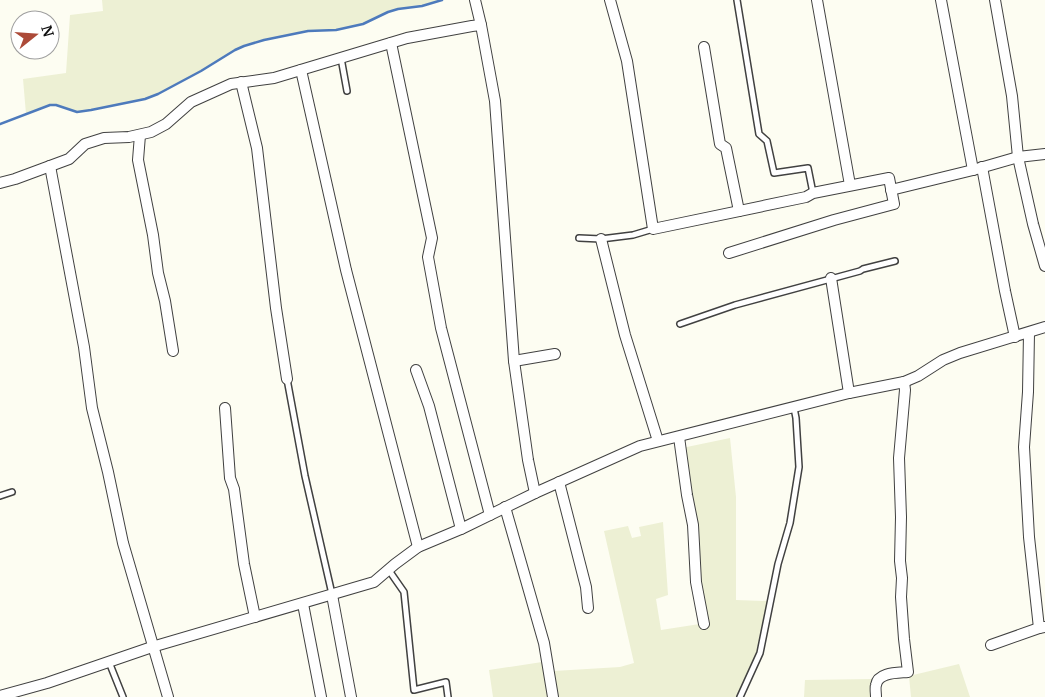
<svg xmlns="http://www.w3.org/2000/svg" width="1045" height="697" font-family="Merriweather,serif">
  <rect width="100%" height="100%" fill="#fdfdf2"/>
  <g fill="#edf0d4">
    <path d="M102,0h340l-20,6 -24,3 -10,3 -25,12 -27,6 -28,1 -44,9 -20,6 -9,4 -34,21 -43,23 -13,5 -54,11 -14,2 -21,-7h-6l-24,9 -3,-35 43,-6 4,-58 33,-4z"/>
    <path d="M730,438l6,59v103l32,1 -8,59 -18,37h-249l-4,-27 53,-8 12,9 66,-4 14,-4 -30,-132 24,-5 4,12 9,-2 -2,-9 24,-5 5,73 -12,4 5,31 45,-7 -24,-175z"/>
    <path d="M959,664l11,33h-59l-2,-21z"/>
    <path d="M872,679l3,18h-71l1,-17z"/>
  </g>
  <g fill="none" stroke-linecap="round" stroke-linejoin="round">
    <path stroke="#4d7abc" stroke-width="2.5" d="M0,124l50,-19h6l21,7 14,-2 54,-11 13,-5 43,-23 34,-21 9,-4 20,-6 44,-9 28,-1 27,-6 25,-12 10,-3 24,-3 20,-6"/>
    <defs>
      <g id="service">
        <path d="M737,0l22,134 8,7 7,32 34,-5 5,25"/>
        <path d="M341,58l6,33"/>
        <path d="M579,238l22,1 32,-4 20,-6"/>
        <path d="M680,324l55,-19 125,-34 3,-2 32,-8"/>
        <path d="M287,379l18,97 27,118"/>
        <path d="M0,496l12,-4"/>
        <path d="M388,569l16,23 10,98 32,-8 2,15"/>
        <path d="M109,662l14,35"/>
        <path d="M740,697l20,-44 18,-89 12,-41 9,-56 -3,-49 -2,-10"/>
      </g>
      <g id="minor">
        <path d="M475,0l6,25 14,76 19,260 14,99 7,33"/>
        <path d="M610,0l17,61 26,168 153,-32 7,-4 76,-15 5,26 -60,16 -105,33"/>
        <path d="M817,0l33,185"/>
        <path d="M941,0l32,170"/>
        <path d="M995,0l17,96 6,61 15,67 12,42"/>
        <path d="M391,43l41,195 -4,19 13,71 49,187"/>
        <path d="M704,47l15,91 1,6 6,4 13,63"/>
        <path d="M301,70l45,200 72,277"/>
        <path d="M241,82l16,66 19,160 11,71"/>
        <path d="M140,135l-2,25 15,75 5,38 7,28 8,50"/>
        <path d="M50,166l34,181 8,61 16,64 15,71 45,154"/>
        <path d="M982,167l23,124 10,46"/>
        <path d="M0,183l15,-4 54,-20 16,-15 19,-6 25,-1 22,-5 15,-8 25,-22 40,-18 43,-6 133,-40 65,-12 9,-1"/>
        <path d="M891,190l82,-20 45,-13 27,-3"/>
        <path d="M601,239l24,96 33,106"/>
        <path d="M831,278l18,115"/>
        <path d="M1029,333l-1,59 -4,55 5,90 10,91"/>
        <path d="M514,361l41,-7"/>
        <path d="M416,370l13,36 32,123"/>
        <path d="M225,408l5,70 4,11 10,75 11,53"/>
        <path d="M679,437l8,58 6,30 3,57 8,42"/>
        <path d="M559,482l27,105 2,21"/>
        <path d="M505,507l39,136 9,54"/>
        <path d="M332,595l19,102"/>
        <path d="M303,604l18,93"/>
        <path d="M991,645l48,-17 5,-1"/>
        <path d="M0,696l47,-13 105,-36 222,-65 21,-18 23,-17 43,-18 74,-36 105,-47 209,-53 55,-11 14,-6 25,-16 17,-7 85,-26"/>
        <path d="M876,697c0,-4 -1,-9 0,-12 2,-13 22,-12 32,-13l-4,-33 -3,-42 1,-19 -2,-17 1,-44 -2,-59 6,-68 -1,-8"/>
      </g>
    </defs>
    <use href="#service" stroke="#414141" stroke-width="8"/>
    <use href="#minor" stroke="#414141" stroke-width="12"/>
    <use href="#service" stroke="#fff" stroke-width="5"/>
    <use href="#minor" stroke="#fff" stroke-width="10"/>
  </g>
  <g transform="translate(35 35) rotate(73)"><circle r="24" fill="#ffffff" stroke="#9f9f9f"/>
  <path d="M0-4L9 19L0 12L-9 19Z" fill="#ac4a38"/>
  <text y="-8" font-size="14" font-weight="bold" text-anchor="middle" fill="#0e0e0e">N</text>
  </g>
</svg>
